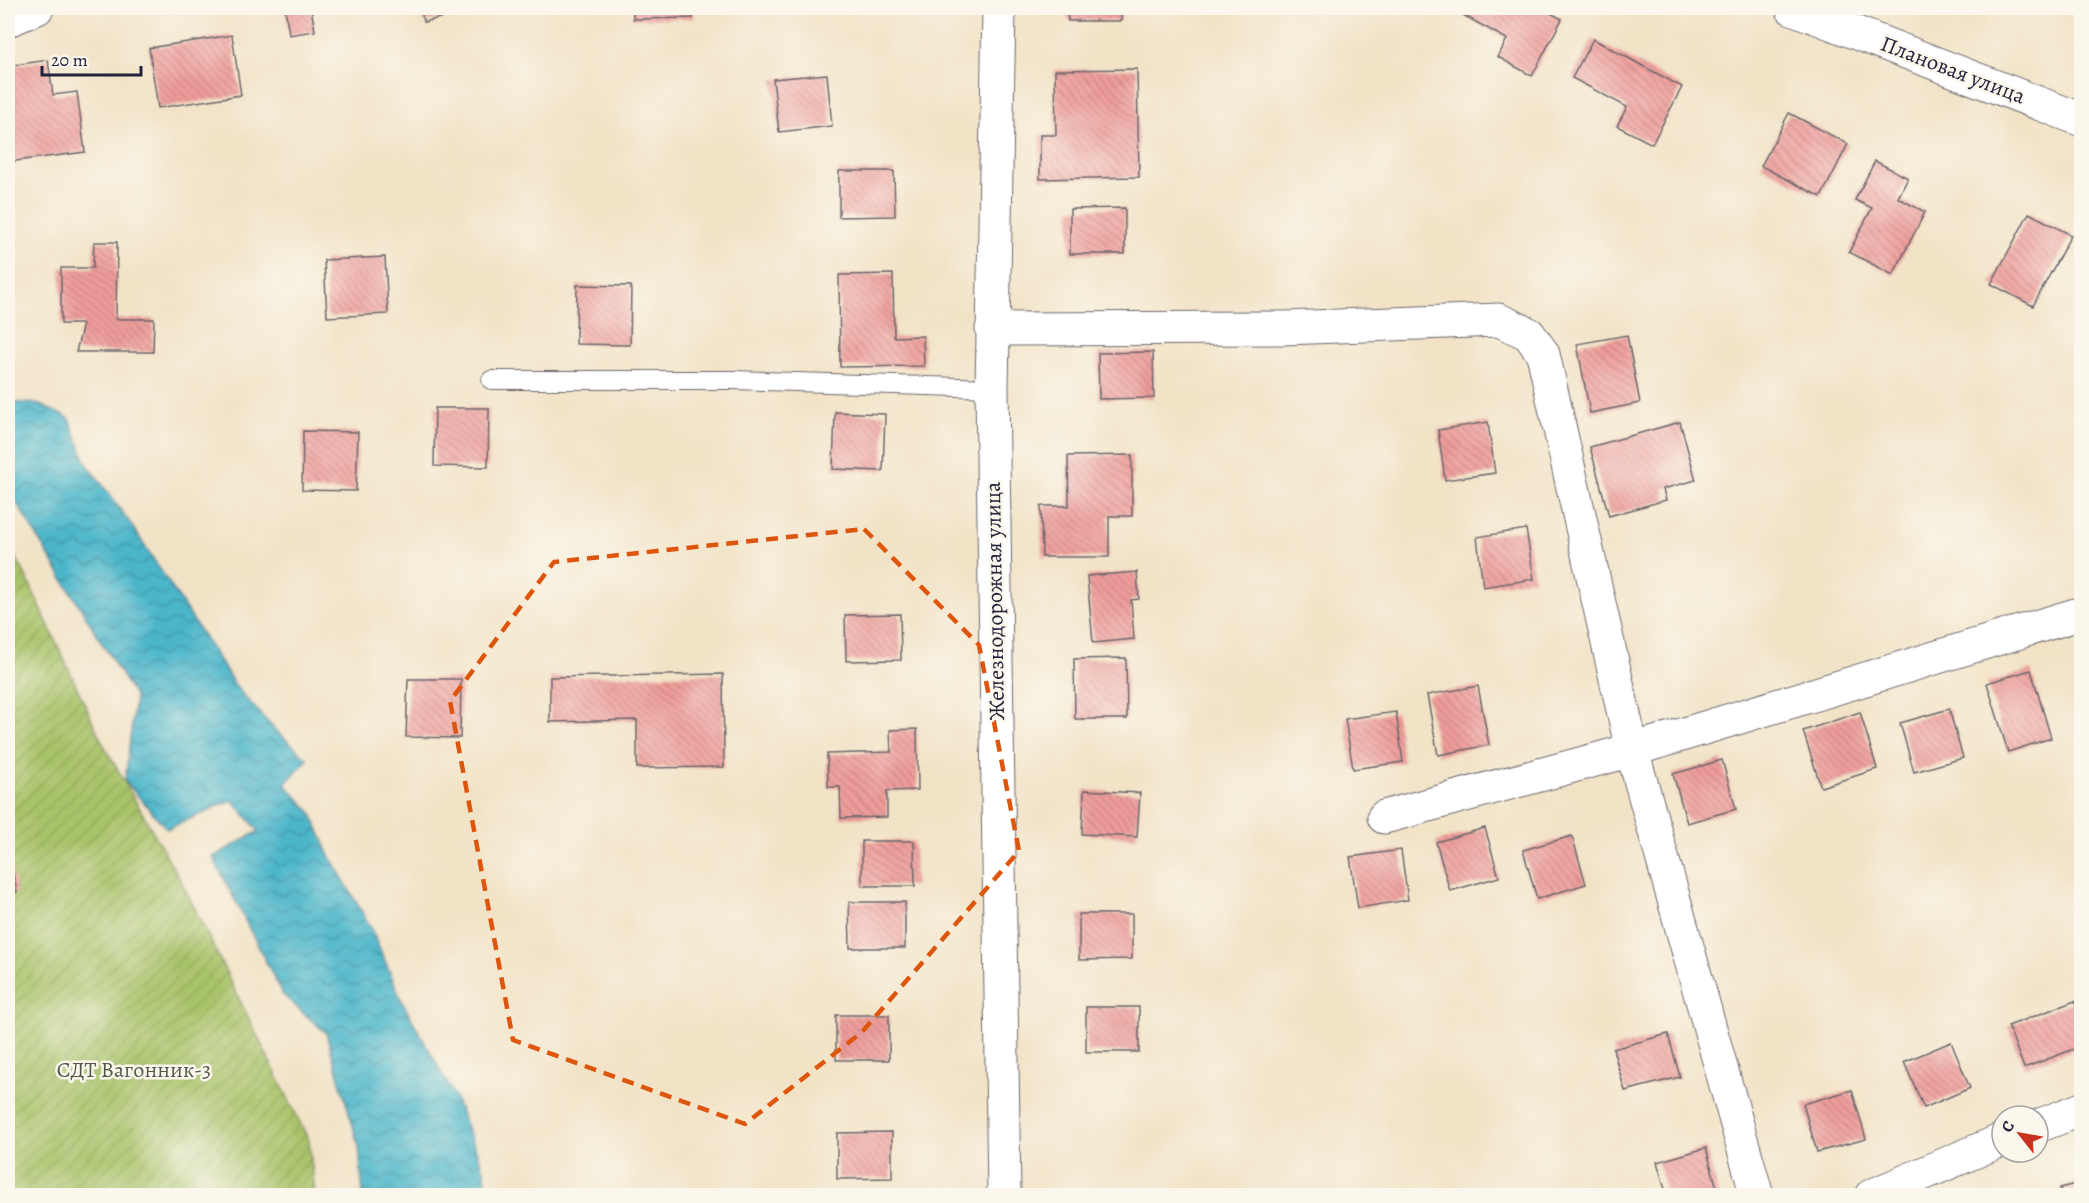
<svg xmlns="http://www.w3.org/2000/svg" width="2089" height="1203" font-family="Alegreya,serif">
  <defs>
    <pattern id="garden-furrows" width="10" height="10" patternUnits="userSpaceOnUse" patternTransform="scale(1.5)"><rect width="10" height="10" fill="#a9c369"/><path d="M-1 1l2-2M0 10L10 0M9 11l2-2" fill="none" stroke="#91a75c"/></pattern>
    <pattern id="water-waves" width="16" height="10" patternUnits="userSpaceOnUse" patternTransform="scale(1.5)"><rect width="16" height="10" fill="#4cb6ca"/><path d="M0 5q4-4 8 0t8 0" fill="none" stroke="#3f94a5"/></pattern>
    <pattern id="building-back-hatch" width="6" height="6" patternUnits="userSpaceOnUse" patternTransform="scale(1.5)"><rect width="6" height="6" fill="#f09e9b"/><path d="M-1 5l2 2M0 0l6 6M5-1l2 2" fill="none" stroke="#c28080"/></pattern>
  </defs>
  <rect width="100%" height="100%" fill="#fbf7ec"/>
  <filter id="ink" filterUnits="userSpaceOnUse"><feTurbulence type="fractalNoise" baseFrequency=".0167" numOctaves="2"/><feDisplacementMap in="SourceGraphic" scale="12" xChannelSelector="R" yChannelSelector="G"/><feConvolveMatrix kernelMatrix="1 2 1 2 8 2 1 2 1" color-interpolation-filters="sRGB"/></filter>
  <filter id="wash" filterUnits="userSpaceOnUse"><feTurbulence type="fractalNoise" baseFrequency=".008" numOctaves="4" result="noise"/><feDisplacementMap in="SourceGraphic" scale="24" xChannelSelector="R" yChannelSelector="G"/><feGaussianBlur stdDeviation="1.35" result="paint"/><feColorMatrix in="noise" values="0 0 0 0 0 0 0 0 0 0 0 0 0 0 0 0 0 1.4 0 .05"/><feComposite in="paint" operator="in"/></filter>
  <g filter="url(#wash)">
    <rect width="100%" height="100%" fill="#f2e3c7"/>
    <path fill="url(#garden-furrows)" stroke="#667252" stroke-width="1.5" d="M8,544l16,28 78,170 81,143 126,256 6,54h-307z"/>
    <path fill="url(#water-waves)" stroke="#376c82" stroke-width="1.5" d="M8,402l30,2 31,14 18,46 41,56 109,168 39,43 32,28 -23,25 26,28 19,44 40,70 33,77 50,90 32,79 2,23h-124l-4,-48 -33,-114 -43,-38 -70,-138 46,-26 -27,-31 -65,29 -42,-48 10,-84 -127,-208z"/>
    <g id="blocks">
      <g fill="url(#building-back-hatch)">
        <path d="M285,8h26l4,23 -26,4z"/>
        <path d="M400,8h78l-54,14 -4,-13 -19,4z"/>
        <path d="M633,8h60v10l-60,1z"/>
        <path d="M1067,8h54v13h-53z"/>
        <path d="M1453,8h88l21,11 -30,57 -34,-19 9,-18 -55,-30z"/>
        <path d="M232,35l9,60 -83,13 -9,-60z"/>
        <path d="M1593,39l89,48 -30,57 -35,-18 10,-19 -55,-29z"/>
        <path d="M48,60l5,35 24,-3 8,60 -77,10v-96z"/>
        <path d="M1137,69l2,108 -99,2v-44h16l-1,-65z"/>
        <path d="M827,74l5,52 -53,6 -6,-53z"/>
        <path d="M1789,113l59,31 -27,53 -60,-31z"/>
        <path d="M1875,161l33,17 -10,20 27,14 -32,63 -44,-23 23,-44 -17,-8z"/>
        <path d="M839,171h55l1,45 -56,1z"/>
        <path d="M1125,208v46h-55v-45z"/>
        <path d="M2029,213l42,22 -38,71 -42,-22z"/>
        <path d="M94,242h23l-1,77h38l-1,33h-77l7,-28h-22v-56h32z"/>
        <path d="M385,257l3,57 -61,3 -3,-57z"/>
        <path d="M893,274l1,63 29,-1 1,30 -84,1 -1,-92z"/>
        <path d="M577,285l54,1 -1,59 -54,-1z"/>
        <path d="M1627,335l13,68 -50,10 -13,-69z"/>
        <path d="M1153,352l1,46 -55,1 -1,-46z"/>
        <path d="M435,408h54l-1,59 -54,-1z"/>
        <path d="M835,412l50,2 -2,57 -50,-2z"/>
        <path d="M1488,422l7,51 -50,7 -7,-50z"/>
        <path d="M1680,422l16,58 -33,9 3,11 -57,16 -19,-69z"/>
        <path d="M303,431l55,1 -2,59 -54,-1z"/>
        <path d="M1132,455v61h-23v41h-67l-1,-51h28l-1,-50z"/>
        <path d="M1526,529l8,50 -51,8 -6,-50z"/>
        <path d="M1137,572l2,27 -8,1 3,39 -41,4 -6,-67z"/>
        <path d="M900,614l1,46 -55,1 -1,-46z"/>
        <path d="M1126,658l1,61h-52l-1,-60z"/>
        <path d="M2031,670l20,68 -43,14 -21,-69z"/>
        <path d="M723,674l1,93 -87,1v-48l-87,2v-45z"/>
        <path d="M408,679h53l-1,59 -54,-1z"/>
        <path d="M1478,686l11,59 -51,10 -11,-60z"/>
        <path d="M1949,709l14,49 -49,14 -14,-49z"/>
        <path d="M1396,712l7,50 -50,7 -8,-50z"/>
        <path d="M1860,712l17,57 -56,18 -18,-56z"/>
        <path d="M917,729l1,61 -31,1v26l-46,1 -1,-31h-12l-1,-33 64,-2 -1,-22z"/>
        <path d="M1722,760l14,49 -49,14 -14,-49z"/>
        <path d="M1084,790l56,3 -3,44 -55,-3z"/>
        <path d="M1485,828l14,49 -49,14 -14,-49z"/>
        <path d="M1572,836l14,48 -49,15 -14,-49z"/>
        <path d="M862,841h52l1,45h-53z"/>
        <path d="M1401,850l7,50 -50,8 -8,-51z"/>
        <path d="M8,852l9,40 -9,2z"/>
        <path d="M849,902h56v46h-55z"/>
        <path d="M1079,914h53v45l-53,1z"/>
        <path d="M2075,1001l7,16v29l-58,22 -16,-42z"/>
        <rect x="1086" y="1007" width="53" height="45"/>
        <rect x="836" y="1015" width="53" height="45"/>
        <path d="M1668,1034l12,43 -55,14 -12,-42z"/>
        <path d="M1951,1042l19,46 -46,20 -20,-46z"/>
        <path d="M1852,1090l14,49 -49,13 -14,-48z"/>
        <path d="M892,1132v46l-55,1v-46z"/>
        <path d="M1706,1148l13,48h-52l-10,-34z"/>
        <path d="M2082,1182v14h-20l-2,-8z"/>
        <path d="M1458,1190l1,6h-20v-1z"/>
      </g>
    </g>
  </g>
  <g filter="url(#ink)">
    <use href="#blocks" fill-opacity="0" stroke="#6b666c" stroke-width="1.5"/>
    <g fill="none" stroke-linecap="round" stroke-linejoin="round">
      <defs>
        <path id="lane" d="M491,380h243l258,8"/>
        <g id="street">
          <path d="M1792,8l290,112"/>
          <path d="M8,20l29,-12"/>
          <path d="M992,329l292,-1 215,-8 30,14 14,20 89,396 125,446"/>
          <path d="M1384,817l248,-67 450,-137"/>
          <path d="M2038,1126l44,-17"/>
          <path d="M1871,1196l131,-56"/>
        </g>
        <path id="secondary" d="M999,8l-7,380 12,808"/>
      </defs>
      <use href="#lane" stroke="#6b666c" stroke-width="20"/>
      <use href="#street" stroke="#6b666c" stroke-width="35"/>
      <use href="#secondary" stroke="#6b666c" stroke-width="35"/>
      <use href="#lane" stroke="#fff" stroke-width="18"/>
      <use href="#street" stroke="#fff" stroke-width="33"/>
      <use href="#secondary" stroke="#fff" stroke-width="33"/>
    </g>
  </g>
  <path fill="none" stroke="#de560e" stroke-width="4.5" stroke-dasharray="12 8" stroke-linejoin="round" d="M864,529l115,116 40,206 -157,181 -117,92 -232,-84 -63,-339 104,-139z"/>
  <g text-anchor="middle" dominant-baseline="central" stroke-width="5" stroke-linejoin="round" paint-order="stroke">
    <g font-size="22" fill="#22223b" stroke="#fbf7ec">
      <text transform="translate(1953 70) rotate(21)">Плановая улица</text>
      <text transform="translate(995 601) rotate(-91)">Железнодорожная улица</text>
    </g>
    <g font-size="22" fill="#515a4b" stroke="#fbf7ec">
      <text x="134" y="1070">СДТ Вагонник-3</text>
    </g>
  </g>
  <rect width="2089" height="1203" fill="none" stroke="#fbf7ec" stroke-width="30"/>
  <g transform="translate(2020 1134) rotate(301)"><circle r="28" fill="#fbf7ec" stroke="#a4a2a5" stroke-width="1.5"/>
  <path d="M0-4.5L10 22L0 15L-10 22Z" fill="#c8321e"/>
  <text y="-9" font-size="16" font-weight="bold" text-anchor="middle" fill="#22223b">С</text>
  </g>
  <path d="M42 66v9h99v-9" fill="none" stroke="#22223b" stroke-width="3"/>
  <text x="51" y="66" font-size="18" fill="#22223b" stroke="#fbf7ec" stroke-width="4.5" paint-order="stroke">20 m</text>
</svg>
